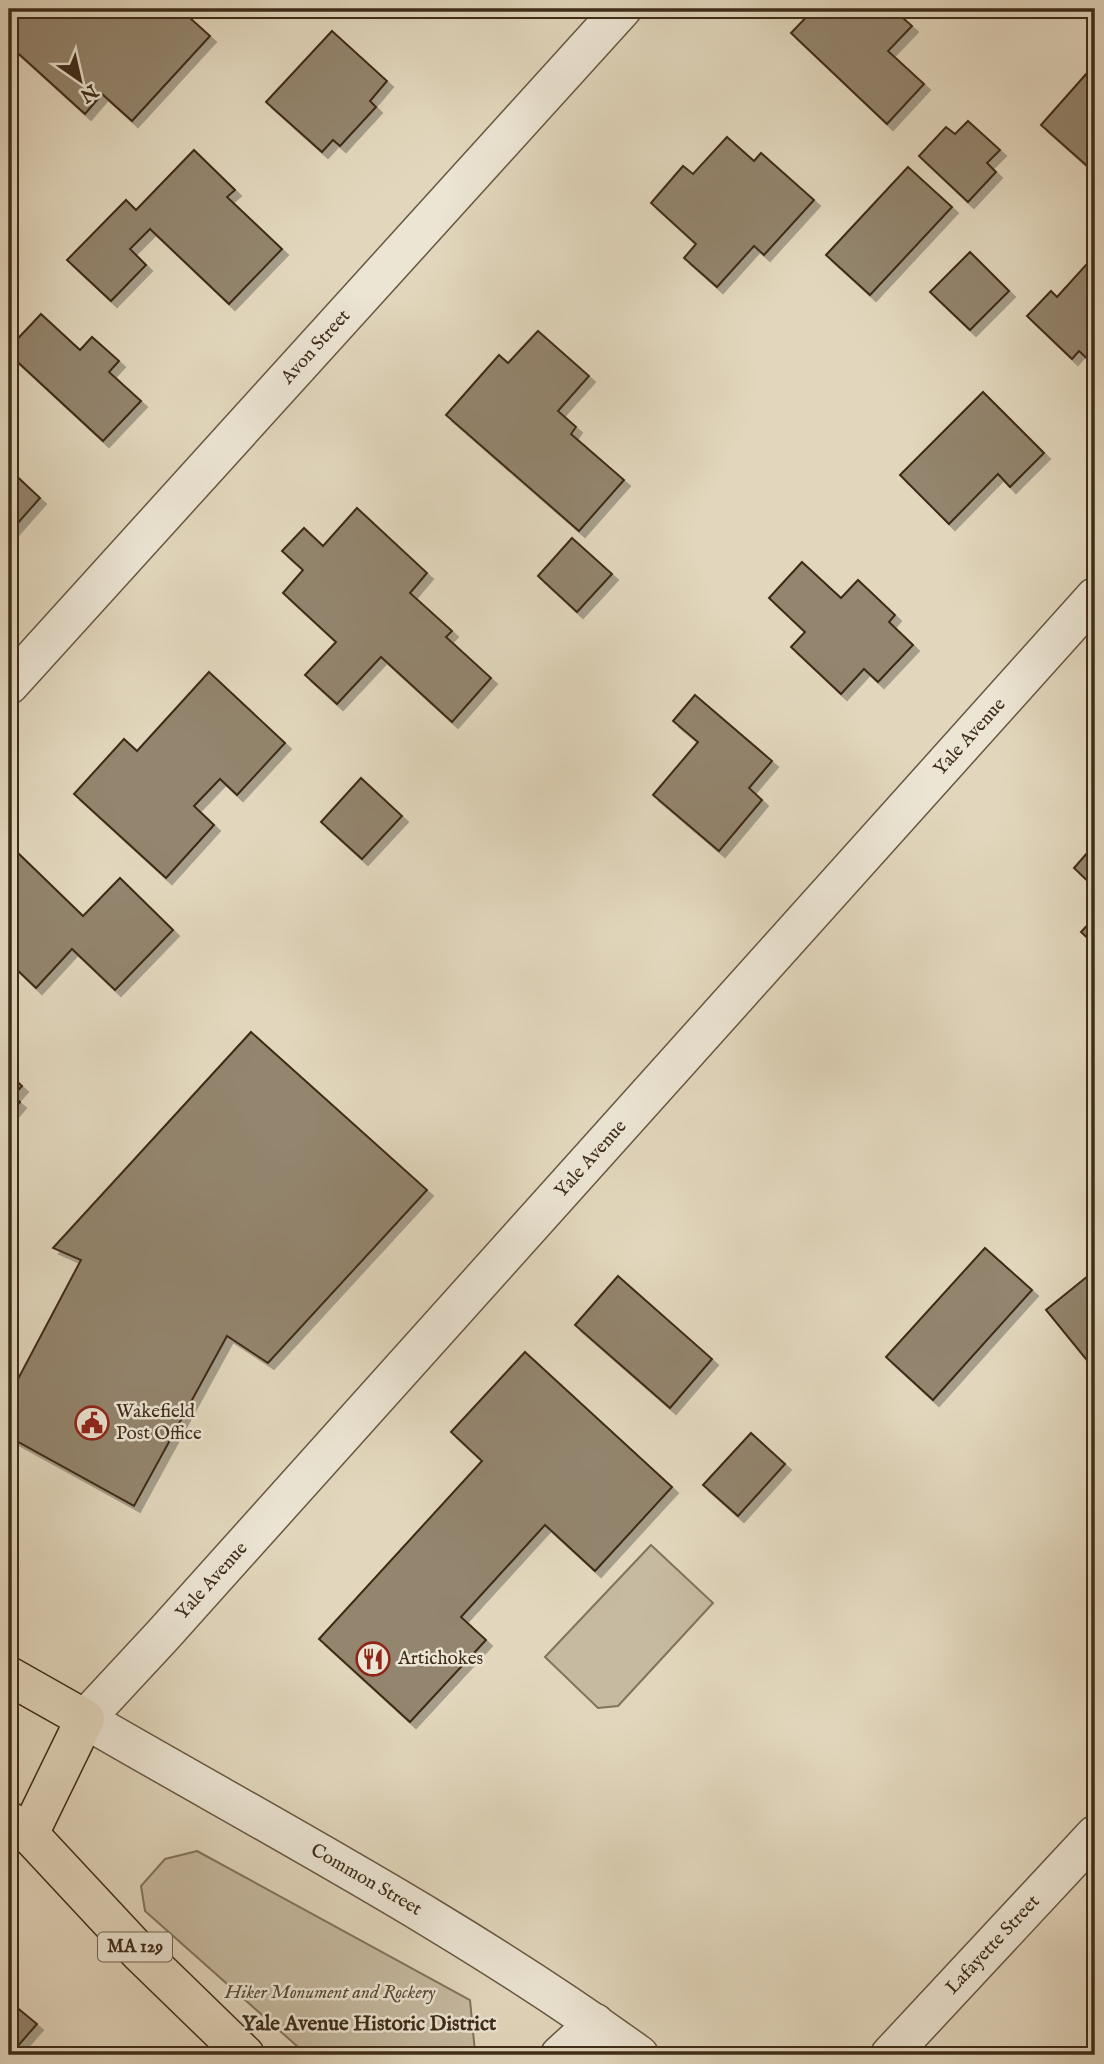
<svg xmlns="http://www.w3.org/2000/svg" width="1104" height="2064" font-family="'IM FELL English',serif">
  <defs>
    <filter id="shadow"><feDropShadow dx="6" dy="6" stdDeviation="0" flood-color="#0004"/></filter>
  </defs>
  <rect width="100%" height="100%" fill="#e2d7bd"/>
  <filter id="stains"><feTurbulence type="fractalNoise" baseFrequency=".00286" numOctaves="4"/><feColorMatrix values="0 0 0 0 .2 0 0 0 0 .09 0 0 0 0 .02 0 0 0 .5 -.17"/></filter>
  <radialGradient id="worn" r=".72"><stop offset=".6" stop-color="#630" stop-opacity="0"/><stop offset="1" stop-color="#630" stop-opacity=".3"/></radialGradient>
  <g fill="#c6baa1" stroke="#82735c" stroke-width="2">
    <path d="M651,1545l62,58 -95,103 -20,2 -53,-51z"/>
    <path d="M197,1851l273,149 5,52 -2,3h-166l-162,-144 -4,-25 24,-27z"/>
  </g>
  <g fill="#93856e" stroke="#3e2c18" stroke-width="2" filter="url(#shadow)">
    <path d="M26,9h154l30,27 -78,85 -30,-27 -17,20 -76,-69v-17z"/>
    <path d="M814,9h79l19,17 -24,25 36,33 -37,40 -96,-91z"/>
    <path d="M332,31l55,50 -17,20 6,6 -36,39 -7,-6 -11,12 -56,-50z"/>
    <path d="M1095,64v109l-54,-48z"/>
    <path d="M968,121l32,29 -13,13 9,9 -28,30 -49,-46 27,-29 9,7z"/>
    <path d="M727,137l27,24 7,-8 53,47 -50,55 -10,-9 -37,41 -33,-29 12,-14 -45,-41 32,-37 10,8z"/>
    <path d="M194,150l41,40 -8,7 55,52 -53,55 -79,-75 -20,20 16,16 -35,36 -44,-41 59,-60 10,10z"/>
    <path d="M908,167l44,40 -82,88 -44,-40z"/>
    <path d="M970,252l39,39 -39,39 -40,-38z"/>
    <path d="M1095,255v111l-16,-15 -7,8 -45,-43 24,-25 6,6z"/>
    <path d="M41,314l39,36 12,-13 27,24 -10,11 32,29 -38,40 -94,-87v-6z"/>
    <path d="M538,331l51,45 -31,35 18,16 -5,7 53,46 -45,51 -133,-116 53,-60 9,8z"/>
    <path d="M983,392l61,61 -34,34 -12,-13 -49,50 -49,-49z"/>
    <path d="M9,469l31,29 -31,35z"/>
    <path d="M357,508l70,65 -17,20 42,38 -6,6 45,41 -39,44 -71,-65 -44,47 -32,-29 31,-33 -53,-49 20,-23 -21,-19 22,-23 19,18z"/>
    <path d="M572,538l40,36 -35,38 -39,-36z"/>
    <path d="M802,562l39,36 17,-18 37,35 -6,7 24,23 -35,37 -14,-13 -23,25 -50,-47 14,-15 -36,-34z"/>
    <path d="M209,672l76,71 -48,52 -17,-16 -26,27 20,19 -48,53 -92,-84 50,-55 13,12z"/>
    <path d="M695,695l77,66 -23,27 13,12 -43,51 -66,-56 45,-53 -25,-21z"/>
    <path d="M361,778l41,38 -40,43 -41,-37z"/>
    <path d="M1095,844v44l-21,-20z"/>
    <path d="M17,852l66,64 37,-38 53,52 -58,60 -43,-41 -36,39 -27,-26v-101z"/>
    <path d="M1095,917v28l-14,-13z"/>
    <path d="M251,1032l176,158 -159,173 -41,-27 -93,170 -125,-69v-41l72,-136 -28,-12z"/>
    <path d="M9,1074l13,12 -9,10 7,6 -11,13z"/>
    <path d="M985,1248l47,42 -99,110 -47,-43z"/>
    <path d="M1094,1271l1,81 -9,7 -40,-49z"/>
    <path d="M618,1276l94,83 -42,49 -95,-83z"/>
    <path d="M525,1352l147,135 -77,84 -50,-46 -84,92 25,23 -76,82 -91,-83 163,-178 -31,-29z"/>
    <path d="M751,1433l34,31 -47,52 -35,-31z"/>
    <path d="M9,2001l28,23 -27,31h-1z"/>
  </g>
  <g fill="none" stroke-linecap="round" stroke-linejoin="round">
    <defs>
      <g id="minor">
        <path d="M9,685l613,-676"/>
        <path d="M85,1719l78,-84 932,-1038"/>
      </g>
      <g id="tertiary">
        <path d="M85,1719c186,108 379,209 554,336"/>
        <path d="M560,2055l35,-32"/>
        <path d="M890,2055l205,-220"/>
      </g>
      <g id="primary">
        <path d="M9,1676l76,43 -56,115"/>
        <path d="M9,1821l20,13 110,118 106,103"/>
      </g>
    </defs>
    <use href="#minor" stroke="#675741" stroke-width="41"/>
    <use href="#tertiary" stroke="#675741" stroke-width="41"/>
    <use href="#primary" stroke="#3e2c18" stroke-width="41"/>
    <use href="#minor" stroke="#ece5d4" stroke-width="38"/>
    <use href="#tertiary" stroke="#ece5d4" stroke-width="38"/>
    <use href="#primary" stroke="#e2d7bd" stroke-width="38"/>
  </g>
  <defs>
    <symbol id="civic-ring" viewBox="-11 -11 22 22"><circle r="9.5" fill="#ece5d4" stroke="#8f2418" stroke-width="1.5"/><path d="M-.6-6.5H3V-4.5H.6V-3L4-1V1h2V6H-6V1h2V-1L-.6-3ZM-1.2 2.5V6h2.4V2.5Z" fill="#8f2418"/></symbol>
    <symbol id="restaurant-ring" viewBox="-11 -11 22 22"><circle r="9.5" fill="#ece5d4" stroke="#8f2418" stroke-width="1.5"/><path d="M-5-6h1v4h1v-4h1v4h1v-4h1v5L-1.5 .5V6h-2V.5L-5-1ZM5-6V6H3V1.5H1.5Q1.5-4 5-6Z" fill="#8f2418"/></symbol>
  </defs>
  <g fill-rule="evenodd">
    <use href="#civic-ring" x="73" y="1404" width="38" height="38"/>
    <use href="#restaurant-ring" x="354" y="1640" width="38" height="38"/>
  </g>
  <g text-anchor="middle" dominant-baseline="central" stroke-width="5" stroke-linejoin="round" paint-order="stroke">
    <rect fill="#ece5d4" stroke="#726450" stroke-width="2" x="98" y="1932.5" width="74" height="29" rx="5"/>
    <g font-size="18" font-weight="bold" fill="#3e2c18">
      <text x="135" y="1947">MA 129</text>
    </g>
    <g font-size="19" fill="#3e2c18" stroke="#ece5d4">
      <text transform="translate(316 347) rotate(-48)">Avon Street</text>
      <text transform="translate(970 737) rotate(-48)">Yale Avenue</text>
      <text transform="translate(591 1159) rotate(-48)">Yale Avenue</text>
      <text transform="translate(212 1581) rotate(-48)">Yale Avenue</text>
      <text transform="translate(366 1880) rotate(30)">Common Street</text>
      <text transform="translate(993 1945) rotate(-47)">Lafayette Street</text>
    </g>
    <g font-size="19" fill="#3e2c18" stroke="#ece5d4" text-anchor="start">
      <text x="116" y="1412">Wakefield<tspan x="116" dy="22">Post Office</tspan></text>
      <text x="398" y="1659">Artichokes</text>
    </g>
    <g font-size="19" font-style="italic" fill="#594833" stroke="#ece5d4">
      <text x="330" y="1993">Hiker Monument and Rockery</text>
    </g>
    <g font-size="21" font-weight="bold" fill="#3e2c18" stroke="#ece5d4">
      <text x="369" y="2024">Yale Avenue Historic District</text>
    </g>
  </g>
  <rect width="1104" height="2064" fill="none" stroke="#e2d7bd" stroke-width="35"/>
  <rect x="10" y="10" width="1083" height="2043" fill="none" stroke="#3e2c18" stroke-width="3.5"/>
  <rect x="18" y="18" width="1069" height="2029" fill="none" stroke="#3e2c18" stroke-width="2"/>
  <g transform="translate(80 80) rotate(146)" stroke="#ece5d4" stroke-width="5" paint-order="stroke">
  <path d="M0-5L12 26L0 18L-12 26Z" fill="#3e2c18"/>
  <text y="-10" font-size="19" font-weight="bold" text-anchor="middle" fill="#3e2c18">N</text>
  </g>
  <rect width="100%" height="100%" filter="url(#stains)"/>
  <rect width="100%" height="100%" fill="url(#worn)"/>
</svg>
